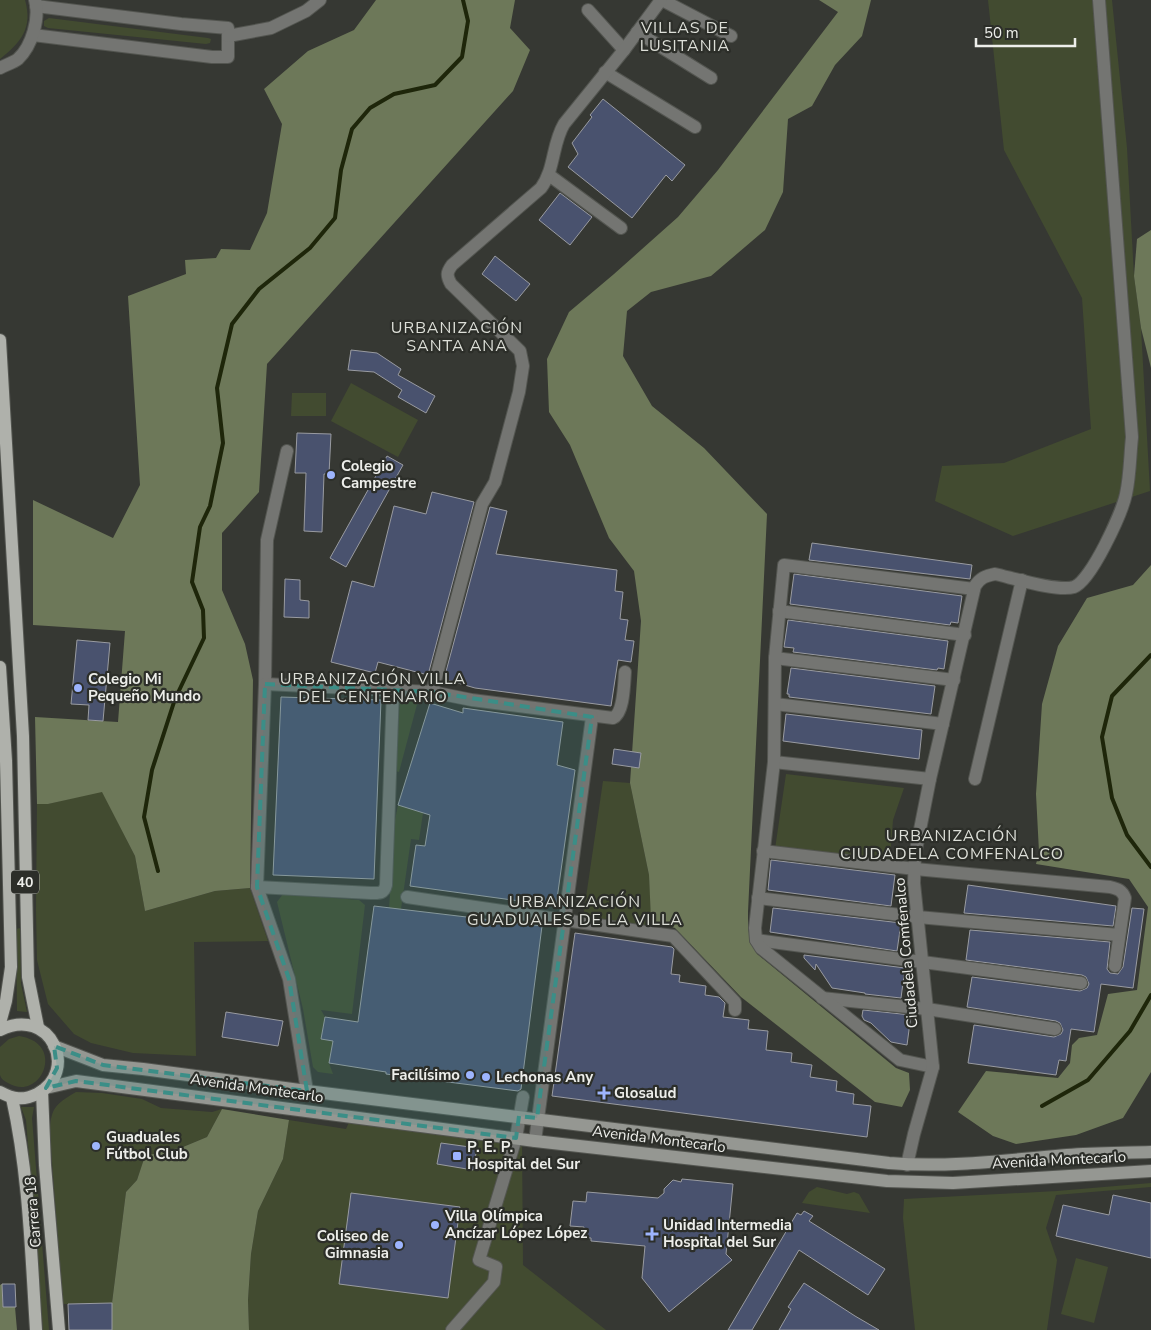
<svg xmlns="http://www.w3.org/2000/svg" width="1151" height="1330" font-family="'Nunito Sans',sans-serif">
  <rect width="100%" height="100%" fill="#363833"/>
  <g fill="#424b30">
    <path d="M0,0h25c8,28 -4,42 -25,59z"/>
    <path d="M988,0h124l15,148 7,128 7,52 9,163 -137,45 -78,-35 7,-35 62,-3 87,-34 -9,-131 -78,-148z"/>
    <path d="M49,18l159,20 3,1 -1,4 -4,1 -158,-16 -4,-2v-5z"/>
    <path d="M351,383l67,37 -20,37 -67,-36z"/>
    <path d="M292,393h34v23h-35z"/>
    <path d="M400,696l19,1 -20,75 -3,-1z"/>
    <path d="M786,774l118,14 -11,32 -3,39 -115,-10z"/>
    <path d="M603,781l27,2 19,92 3,54 -69,-11z"/>
    <path d="M102,791l33,65 10,55 70,-20 35,-3 18,53 -74,1 2,114 -63,-3 -42,-10 -17,-9 -26,-30 -11,-44 -1,-50 1,-106h11z"/>
    <path d="M398,805l25,8 -4,27 -8,-1 -10,70 -12,-1 6,-88z"/>
    <path d="M283,894l76,6 6,5 -13,109 -31,-4 4,7 -4,22 12,2 -4,22 4,11 -15,-2 -5,-5 -10,-58 -26,-107z"/>
    <path d="M20,928l1,56 6,28 -10,-1 -1,-82z"/>
    <path d="M19,1036c48,7 22,67 -11,47 -4,-2 -7,-4 -8,-8 0,-9 0,-19 0,-28l9,-8z"/>
    <path d="M76,1092l26,1 40,6 19,9 51,4 10,-3 -15,28 -24,10 -38,10 -8,23 -11,12 -14,111 -49,1 -13,-168c0,-27 4,-31 26,-44z"/>
    <path d="M21,1107h13l-2,11 17,212h-6l-17,-210z"/>
    <path d="M351,1118l171,21 1,126 83,65h-357l-1,-30 3,-46 7,-43 25,-52 6,-39 57,9z"/>
    <path d="M1151,1183v4l-95,8 -10,33 11,32 -10,70h-132l-12,-112 1,-19 153,-8z"/>
    <path d="M817,1187l30,7 7,-2 5,2 11,19 -68,-10 7,-11z"/>
    <path d="M1076,1258l32,9 -14,56 -33,-9z"/>
  </g>
  <g fill="#6d7859">
    <path d="M376,0h139l-5,28 20,22 -17,41 -246,273 -8,128 -37,41v57l23,54 8,36 -3,208 -35,3 -70,20 -10,-55 -33,-64 -54,12h-11l-2,-87 83,5 7,-91 -92,-6v-125l80,38 27,-53 -12,-189 58,-22 -1,-14 31,-2 5,-9 29,1 17,-37 15,-89 -18,-35 44,-38 46,-21z"/>
    <path d="M819,0h52l-9,36 -27,29 -23,41 -24,13 -5,73 -18,38 -54,46 -60,16 -24,19 -4,45 29,50 52,42 63,66 -19,398c0,17 0,27 9,42l139,114 13,5 1,17 -8,17 -27,-5 -134,-105 -66,-69 -24,-8 -2,-45 -19,-92 11,-162 -7,-50 -25,-33 -39,-93 -21,-33 -2,-53 22,-47 45,-38 64,-57 40,-47 120,-158z"/>
    <path d="M1151,230v138l-10,-40 -7,-52 3,-37z"/>
    <path d="M1151,565v507l-28,46 -47,17 -60,9 -23,-8 -35,-24 28,-41 72,7 12,-15 2,-18 7,-7 18,-3 11,-41 29,-4 11,-83 -19,-28 -93,-15 3,-12 -3,-58 6,-90 16,-58 29,-48 46,-13z"/>
    <path d="M222,1109l67,11 -6,39 -25,52 -7,43 -3,46 1,30h-137v-27l14,-111 11,-12 8,-24 38,-9 24,-10z"/>
    <path d="M2,1284l1,23h12l2,23h-17v-45z"/>
  </g>
  <g fill="none" stroke-linecap="round" stroke-linejoin="round">
    <g stroke="#1e260a" stroke-width="4">
      <path d="M1151,655l-39,41 -10,41 10,61 15,37 24,32"/>
      <path d="M158,871l-14,-54 8,-47 23,-71 29,-61 -1,-28 -11,-28 8,-55 10,-21 13,-63 -6,-55 15,-64 27,-35 51,-41 25,-30 6,-48 11,-41 18,-21 24,-14 41,-9 27,-28 6,-36 -5,-21"/>
      <path d="M1042,1106l46,-26 42,-49 21,-36"/>
    </g>
  </g>
  <g fill="#49526e" stroke="#999ba1">
    <path d="M603,99l82,66 -13,16 -6,-6 -34,43 -64,-51 10,-13 -6,-11 20,-26 -2,-2z"/>
    <path d="M560,193l32,24 -22,28 -31,-25z"/>
    <path d="M495,256l35,28 -14,17 -34,-27z"/>
    <path d="M351,350l26,3 24,16 -3,6 37,21 -9,17 -28,-16 4,-7 -28,-18 -26,-2z"/>
    <path d="M297,433l34,1 -2,40h-5l-2,58 -18,-1 2,-58h-11z"/>
    <path d="M387,456l16,9 -57,102 -16,-9z"/>
    <path d="M432,492l42,10 -46,173 -50,-13 -3,11 -44,-11 21,-81 22,6 20,-81 32,8z"/>
    <path d="M490,507l17,4 -11,43 121,16 -2,21 8,1 -3,27 8,1 -3,20 9,1 -3,21 -13,-2 -7,46 -136,-18 -31,-9z"/>
    <path d="M812,543l160,22 -2,14 -161,-19z"/>
    <path d="M794,574l168,22 -4,27 -7,-1 -1,3 -160,-21z"/>
    <path d="M285,579l15,1v20l9,1v17l-25,-1z"/>
    <path d="M788,620l160,21 -4,28 -6,-1 -1,2 -144,-18 1,-4 -10,-1z"/>
    <path d="M77,640l33,3 -7,78 -15,-1 1,-15 -18,-1z"/>
    <path d="M791,668l144,18 -4,28 -142,-17v-3h-2z"/>
    <path d="M281,697l100,3 -7,179 -101,-4z"/>
    <path d="M430,703l33,10v-5l100,14 -6,43 18,5 -19,136 -146,-20 6,-41 9,1 5,-31 -32,-10z"/>
    <path d="M786,714l136,16 -3,29 -136,-18z"/>
    <path d="M614,749l27,4 -2,15 -27,-4z"/>
    <path d="M771,860l124,15 -4,31 -123,-16z"/>
    <path d="M968,885l148,21 -3,20 -149,-13z"/>
    <path d="M374,906l168,20 -21,163 -3,2 -132,-17v-2l-57,-9 4,-22 -12,-2 4,-22 33,5z"/>
    <path d="M773,908l128,15 -4,28 -127,-19z"/>
    <path d="M1132,908l12,1 -11,79 -32,-4 -7,48 -23,-3 -5,32 -7,-1 -3,15 -88,-12 6,-38 80,12 7,-3 2,-4 -3,-7 -4,-2 -89,-14 5,-30 108,14 7,-3 2,-4 -3,-7 -4,-2 -116,-15 4,-30 140,12 -3,27 3,4 8,1 5,-7z"/>
    <path d="M575,933l97,14 2,2 -3,25 9,1 -1,7 27,4 -1,9 14,2 6,6 -2,14 26,3 -1,9 20,2 -2,19 26,3 -1,9 21,3 -2,12 27,4 -1,10 18,3 -1,10 18,2 -4,31 -315,-41z"/>
    <path d="M804,955l101,13 -4,30 -36,-4v-1l-33,-5 -16,-24 -1,6 -11,-12z"/>
    <path d="M863,1010l48,5 -4,30 -16,-3 -20,-19 -7,-3 -2,-4z"/>
    <path d="M226,1012l57,9 -5,25 -56,-9z"/>
    <path d="M441,1143l36,5 -4,22 -36,-6z"/>
    <path d="M682,1179l51,5 -7,70 6,6 -63,52 -27,-34 3,-32 -54,-5v-3l-8,-1 1,-10 -14,-1 3,-25 13,1 1,-10 71,6 6,-5v-4l9,-9 8,2z"/>
    <path d="M351,1193l109,14 -12,91 -109,-14z"/>
    <path d="M1113,1195l38,8v55l-95,-22 7,-31 46,10z"/>
    <path d="M804,1211l9,5 -4,5 76,48 -17,26 -69,-45 -47,80h-24l69,-117 4,2z"/>
    <path d="M804,1283l51,33 24,14h-100l12,-21 -3,-2z"/>
    <path d="M2,1284h13l1,23h-13z"/>
    <path d="M112,1303v27h-43l-1,-26z"/>
  </g>
  <g fill="none" stroke-linecap="round" stroke-linejoin="round">
    <defs>
      <g id="street">
        <path d="M662,0l69,36"/>
        <path d="M588,10l36,40"/>
        <path d="M637,32l74,46"/>
        <path d="M33,35l179,22h16v-29l-47,-4 -145,-18"/>
        <path d="M228,36l43,-8 35,-17 14,-11"/>
        <path d="M0,68c5,-3 13,-5 18,-9 14,-13 22,-41 17,-59"/>
        <path d="M605,72l90,55"/>
        <path d="M549,175l72,53"/>
        <path d="M287,451l-20,89 -2,144 -8,203 32,92 18,112"/>
        <path d="M779,611l186,24"/>
        <path d="M775,658l179,22"/>
        <path d="M265,684l167,8 40,8 141,18c11,-5 11,-34 12,-46"/>
        <path d="M432,692l50,-188 13,-22 24,-90 4,-26 -3,-15 -69,-67c-5,-9 -4,-12 1,-19l89,-77c14,-19 11,-44 23,-64l60,-74 37,-50"/>
        <path d="M775,704l168,20"/>
        <path d="M774,762l156,17"/>
        <path d="M975,779l47,-199"/>
        <path d="M763,851l152,18 195,18c8,2 12,3 15,11l-10,68"/>
        <path d="M257,887l114,6c8,0 13,1 15,-8l7,-195"/>
        <path d="M407,897l266,39 62,66v8"/>
        <path d="M758,898l160,19 201,18"/>
        <path d="M756,940l325,43"/>
        <path d="M822,998l105,11 128,20"/>
        <path d="M933,1067l-33,-7 -139,-112 -5,-8 -1,-12 19,-166 1,-104 9,-93 190,24"/>
        <path d="M535,1141l57,-424"/>
        <path d="M907,1165l7,-31 19,-67 -19,-184 1,-28 15,-76 45,-193c5,-8 10,-10 20,-12 18,4 62,18 79,13 17,-6 48,-74 52,-93 4,-18 4,-38 6,-57l-33,-437"/>
        <path d="M452,1330l42,-48 2,-15 -17,-7 37,-122 7,-41"/>
      </g>
      <g id="secondary">
        <path d="M54,1046l49,19 40,4 164,22 582,72c59,5 119,-3 178,-8 28,-2 56,-2 84,-3"/>
        <path d="M46,1088l30,-7 459,60 352,40 66,2 198,-12"/>
      </g>
      <g id="primary">
        <path d="M0,340l23,396 5,241 10,50"/>
        <path d="M0,667l6,94 5,206 -5,34 -6,22"/>
        <path d="M0,1030c51,-25 80,42 37,64 -14,7 -24,5 -37,-2"/>
        <path d="M42,1091l3,74 14,165"/>
        <path d="M12,1098c17,76 19,155 24,232"/>
      </g>
    </defs>
    <use href="#street" stroke="#535550" stroke-width="14"/>
    <use href="#secondary" stroke="#535550" stroke-width="14"/>
    <use href="#primary" stroke="#535550" stroke-width="14"/>
    <use href="#street" stroke="#747572" stroke-width="12"/>
    <use href="#secondary" stroke="#959792" stroke-width="12"/>
    <use href="#primary" stroke="#afb1ab" stroke-width="12"/>
  </g>
  <path fill="#3b8e87" fill-opacity="0.2" stroke="#3b8e87" stroke-width="4" stroke-dasharray="10 6" stroke-linejoin="round" d="M265,684l167,8 160,25 -55,401 -18,-2 -3,22 -440,-57 -30,7 11,-20 -3,-22 49,19 204,26 -18,-112 -32,-92z"/>
  <g fill="#9db4fd" stroke="#2c2e29" stroke-width="2">
    <circle cx="331" cy="475" r="5"/>
    <circle cx="78" cy="688" r="5"/>
    <circle cx="470" cy="1075" r="5"/>
    <circle cx="486" cy="1077" r="5"/>
    <path d="M601.5 1085.5h5v5h5v5h-5v5h-5v-5h-5v-5h5z"/>
    <circle cx="96" cy="1146" r="5"/>
    <rect x="452" y="1151" width="10" height="10" rx="2.5"/>
    <circle cx="435" cy="1225" r="5"/>
    <path d="M649.5 1226.5h5v5h5v5h-5v5h-5v-5h-5v-5h5z"/>
    <circle cx="399" cy="1245" r="5"/>
  </g>
  <g text-anchor="middle" dominant-baseline="central" stroke-width="4.5" stroke-linejoin="round" paint-order="stroke">
    <rect fill="#2c2e29" stroke="#b3b4b0" stroke-width="1" x="11" y="870.5" width="28" height="23" rx="4"/>
    <g font-size="14" font-weight="bold" fill="#edeeea">
      <text x="25" y="882">40</text>
    </g>
    <g font-size="15" font-weight="bold" fill="#edeeea" stroke="#2c2e29" text-anchor="start">
      <text x="341" y="466">Colegio<tspan x="341" dy="17">Campestre</tspan></text>
      <text x="88" y="679">Colegio Mi<tspan x="88" dy="17">Pequeño Mundo</tspan></text>
      <text x="460" y="1075" text-anchor="end">Facilísimo</text>
      <text x="496" y="1077">Lechonas Any</text>
      <text x="614" y="1093">Glosalud</text>
      <text x="106" y="1137">Guaduales<tspan x="106" dy="17">Fútbol Club</tspan></text>
      <text x="467" y="1147">P. E. P.<tspan x="467" dy="17">Hospital del Sur</tspan></text>
      <text x="445" y="1216">Villa Olímpica<tspan x="445" dy="17">Ancízar López López</tspan></text>
      <text x="663" y="1225">Unidad Intermedia<tspan x="663" dy="17">Hospital del Sur</tspan></text>
      <text x="389" y="1236" text-anchor="end">Coliseo de<tspan x="389" dy="17">Gimnasia</tspan></text>
    </g>
    <g font-size="15" fill="#edeeea" stroke="#2c2e29">
      <text transform="translate(906 953) rotate(-95)">Ciudadela Comfenalco</text>
      <text transform="translate(257 1088) rotate(8)">Avenida Montecarlo</text>
      <text transform="translate(659 1139) rotate(7)">Avenida Montecarlo</text>
      <text transform="translate(1059 1160) rotate(-3)">Avenida Montecarlo</text>
      <text transform="translate(33 1212) rotate(-95)">Carrera 18</text>
    </g>
    <g font-size="16" letter-spacing="1" fill="#dddfd8" stroke="#2c2e29">
      <text x="685" y="28">VILLAS DE<tspan x="685" dy="18">LUSITANIA</tspan></text>
      <text x="457" y="328">URBANIZACIÓN<tspan x="457" dy="18">SANTA ANA</tspan></text>
      <text x="373" y="679">URBANIZACIÓN VILLA<tspan x="373" dy="18">DEL CENTENARIO</tspan></text>
      <text x="952" y="836">URBANIZACIÓN<tspan x="952" dy="18">CIUDADELA COMFENALCO</tspan></text>
      <text x="575" y="902">URBANIZACIÓN<tspan x="575" dy="18">GUADUALES DE LA VILLA</tspan></text>
    </g>
  </g>
  <path d="M976 38v8h99v-8" fill="none" stroke="#edeeea" stroke-width="2.5"/>
  <text x="984" y="38" font-size="15" fill="#edeeea" stroke="#2c2e29" stroke-width="4" paint-order="stroke">50 m</text>
</svg>
